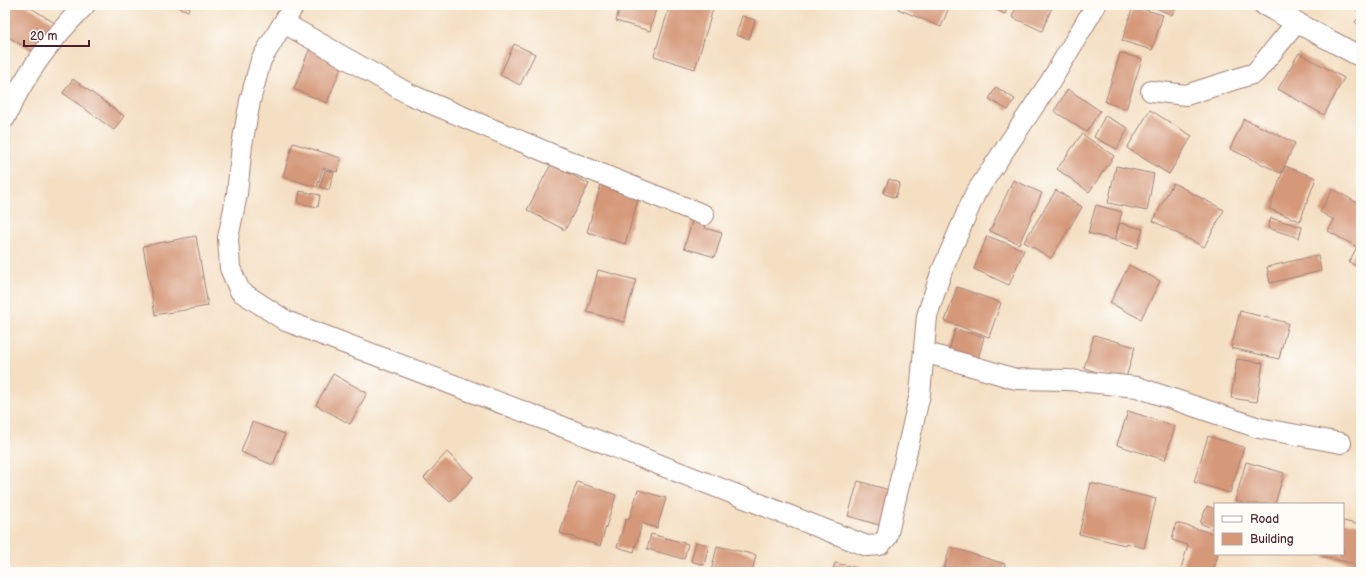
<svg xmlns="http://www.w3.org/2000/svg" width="1366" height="577" font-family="'Balsamiq Sans',sans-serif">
  <rect width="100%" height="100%" fill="#fdfcf7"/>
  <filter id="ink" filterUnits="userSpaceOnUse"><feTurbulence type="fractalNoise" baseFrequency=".025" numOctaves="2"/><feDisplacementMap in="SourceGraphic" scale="8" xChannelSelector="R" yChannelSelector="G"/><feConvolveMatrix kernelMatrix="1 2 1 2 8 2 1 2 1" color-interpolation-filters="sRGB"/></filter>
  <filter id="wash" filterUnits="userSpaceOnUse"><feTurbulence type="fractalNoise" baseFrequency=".012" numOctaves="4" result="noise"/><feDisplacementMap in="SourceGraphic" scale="16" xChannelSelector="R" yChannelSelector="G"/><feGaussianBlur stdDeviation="0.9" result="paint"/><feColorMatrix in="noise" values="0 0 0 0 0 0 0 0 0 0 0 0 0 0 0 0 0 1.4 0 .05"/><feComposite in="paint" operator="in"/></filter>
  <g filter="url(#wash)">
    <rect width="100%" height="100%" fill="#f4dfc3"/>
    <g id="blocks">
      <g fill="#d59879">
        <path d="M5,5h21l32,20 -18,31 -35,-21z"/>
        <path d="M172,5h18l-2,6z"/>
        <path d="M620,5h37l-7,26 -34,-10z"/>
        <path d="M670,5l44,1 -19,63 -41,-13z"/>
        <path d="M899,5h51l-9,22 -43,-18z"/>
        <path d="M985,5h24l-4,9z"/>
        <path d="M1017,5h36l-11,26 -30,-14z"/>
        <path d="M1150,5h27l-5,10z"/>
        <path d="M1352,5h9v9z"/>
        <path d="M1133,6l30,9 -11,35 -30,-9z"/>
        <path d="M1361,15v13l-6,-6z"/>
        <path d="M742,16l13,4 -6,19 -13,-4z"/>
        <path d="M514,44l21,10 -15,31 -20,-10z"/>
        <path d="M309,50l34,13 -16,40 -33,-14z"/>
        <path d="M1120,53l22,6 -16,50 -21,-7z"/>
        <path d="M1299,53l45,25 -20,37 -46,-26z"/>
        <path d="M73,79l51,37 -10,14 -51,-37z"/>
        <path d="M996,87l19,12 -7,11 -19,-11z"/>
        <path d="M1068,89l32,22 -14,21 -32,-21z"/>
        <path d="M1150,110l42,26 -23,38 -42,-26z"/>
        <path d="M1105,116l23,12 -11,21 -23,-12z"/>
        <path d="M1244,119l51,24 -14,30 -51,-24z"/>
        <path d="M1082,134l32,22 -25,36 -32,-23z"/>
        <path d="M293,143l48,15 -4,14 -14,-4 -6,19 -34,-10z"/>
        <path d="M551,164l38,20 -24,46 -38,-20z"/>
        <path d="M1116,166l38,8 -7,37 -39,-8z"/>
        <path d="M1285,166l31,12 -16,43 -31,-12z"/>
        <path d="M325,170l9,2 -5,18 -9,-3z"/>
        <path d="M889,179l11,4 -5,15 -12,-5z"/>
        <path d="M1013,180l29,13 -23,51 -29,-13z"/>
        <path d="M602,181l38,12 -15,51 -38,-12z"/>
        <path d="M1173,183l51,27 -20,37 -51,-26z"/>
        <path d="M1333,189l28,16v64l-12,-7 8,-15 -29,-16 6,-11 -14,-8z"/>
        <path d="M1056,190l26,17 -31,51 -27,-16z"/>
        <path d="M300,191l20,4 -2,12 -20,-4z"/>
        <path d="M1096,205l26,7 -8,28 -26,-7z"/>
        <path d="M693,218l14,4 -2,6 17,5 -7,24 -31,-9z"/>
        <path d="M1271,218l31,9 -3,11 -31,-10z"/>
        <path d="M1120,223l23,6 -6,19 -22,-7z"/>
        <path d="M196,236l12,70 -53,9 -12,-69z"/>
        <path d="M987,236l37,14 -15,35 -35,-16z"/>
        <path d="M1318,255l3,16 -51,12 -3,-16z"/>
        <path d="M1129,265l31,16 -19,38 -31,-16z"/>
        <path d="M598,270l38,10 -12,42 -37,-10z"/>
        <path d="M957,287l44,16 -12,34 -44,-16z"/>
        <path d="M1240,311l48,12 -9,36 -48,-11z"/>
        <path d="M955,329l29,8 -8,29 -29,-8z"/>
        <path d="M1094,335l41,12 -10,34 -41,-13z"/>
        <path d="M1237,359l26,4 -6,39 -26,-4z"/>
        <path d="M333,374l34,19 -17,31 -34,-19z"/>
        <path d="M1128,411l47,15 -10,34 -48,-15z"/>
        <path d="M252,422l33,12 -12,31 -32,-13z"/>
        <path d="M1208,436l36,11 -14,46 -36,-11z"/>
        <path d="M447,452l26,25 -23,25 -26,-24z"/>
        <path d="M1246,462l38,11 -9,31h-29l-11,-3z"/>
        <path d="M858,481l38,11 -10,35 -38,-11z"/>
        <path d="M577,482l39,13 -16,51 -40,-13z"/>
        <path d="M1091,483l65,16 -12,49 -18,-5 -1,2 -46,-11z"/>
        <path d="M638,490l28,8 -9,30 -15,-5 -8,29 -17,-5 9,-28 3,1z"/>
        <path d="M1207,506l8,3v21l-15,-7z"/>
        <path d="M1343,521l18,4v40l-38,-8 1,-3h19z"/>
        <path d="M1176,523l39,11v20h3l-5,18h-33l8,-27 -16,-5z"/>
        <path d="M651,534l37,10 -4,15 -37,-10z"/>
        <path d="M696,542l13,3 -5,20 -13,-4z"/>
        <path d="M717,546l39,9 -4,17h-41z"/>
        <path d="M950,547l55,17 -3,8h-59z"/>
        <path d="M835,563l37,8v1h-40z"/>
      </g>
    </g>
  </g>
  <g filter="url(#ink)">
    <use href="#blocks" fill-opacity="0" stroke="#9f7f77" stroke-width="1"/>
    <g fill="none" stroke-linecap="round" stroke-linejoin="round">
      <defs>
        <g id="street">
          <path d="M294,5l-33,55 -11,41 -8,44 -5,49 -9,44 2,30 10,23 46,30 262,100 319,125 13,-1 7,-8 33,-143 7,-78 14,-43 34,-79 77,-115 44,-74"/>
          <path d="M1264,5l97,52"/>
          <path d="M284,23l125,71 142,60 153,61"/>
          <path d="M1151,91l35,4 69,-22 42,-51"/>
          <path d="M5,118c19,-43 47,-80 80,-113"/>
          <path d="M924,352l92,27 53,1 68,7 122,41 82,15"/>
        </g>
      </defs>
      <use href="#street" stroke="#9f7f77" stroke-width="22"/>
      <use href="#street" stroke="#fff" stroke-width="20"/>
    </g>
  </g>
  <rect width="1366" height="577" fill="none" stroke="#fdfcf7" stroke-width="20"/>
  <rect x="1214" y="503" width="130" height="52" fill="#fdfcf7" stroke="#b5a4a5"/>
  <rect x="1222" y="516" width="20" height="6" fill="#ffffff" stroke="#b5a4a5"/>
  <text x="1250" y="523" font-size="12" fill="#4a1f2b">Road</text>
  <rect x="1222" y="533" width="20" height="12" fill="#d59879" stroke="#b5a4a5"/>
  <text x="1250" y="543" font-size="12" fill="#4a1f2b">Building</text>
  <path d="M24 40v6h65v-6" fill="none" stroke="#4a1f2b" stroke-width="2"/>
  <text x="30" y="40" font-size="12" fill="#4a1f2b" stroke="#fdfcf7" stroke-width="3" paint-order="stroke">20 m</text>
</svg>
